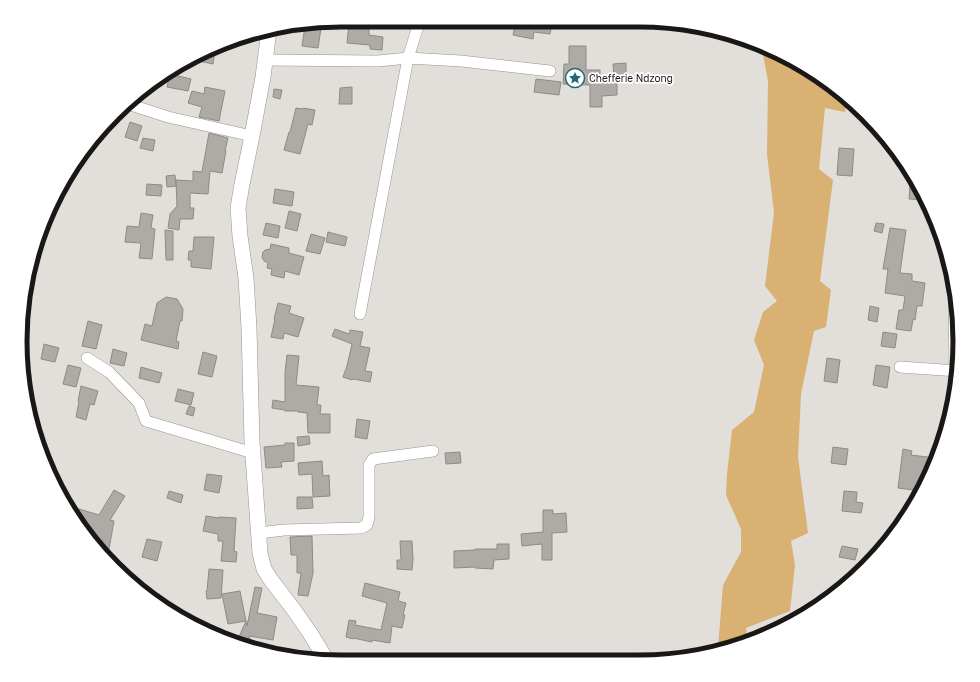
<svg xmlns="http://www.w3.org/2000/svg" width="980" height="682" font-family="'Golos Text',sans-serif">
  <rect width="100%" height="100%" fill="#e2dfda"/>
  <path fill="#d8b173" d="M762,49l38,14 47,39 -2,10 -20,-4 -6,61 14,11 -13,101 11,9 -5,37 -12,4 -13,63 -3,63 10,76 -17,8 4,24 -5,46 -44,17 1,11 -29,9 5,-63 18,-33v-23l-15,-34 1,-21 5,-44 22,-18 10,-47 -10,-25 9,-28 14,-11 -12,-15 9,-73 -7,-59 1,-73z"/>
  <g fill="#aeaba6" stroke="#8e8b86">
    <path d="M516,20h5l19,4v-3l12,2 -2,11 -16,-2 -1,7 -20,-4z"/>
    <path d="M349,24l20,2v9l14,2 -1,13 -12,-1v-4l-23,-2z"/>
    <path d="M305,26l16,2 -3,20 -16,-2z"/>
    <path d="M569,46h17v24h14v13h17v12l-15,1v11h-12v-22l-27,-1 1,-20h5z"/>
    <path d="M215,50l-2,14 -19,-4z"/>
    <path d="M626,63v14h-12l-1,-13z"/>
    <path d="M170,74l21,5 -3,12 -21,-4z"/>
    <path d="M536,79l25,3 -2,13 -25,-3z"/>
    <path d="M205,87l20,4 -6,30 -20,-4 3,-10 -14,-4 4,-12 12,3z"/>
    <path d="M352,87v17h-13l1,-16z"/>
    <path d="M274,89l8,1 -2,9 -7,-2z"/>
    <path d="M296,108l7,1v-1l12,2 -3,15 -4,-1 -8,30 -16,-4 5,-18h1z"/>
    <path d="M130,122l12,4 -5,15 -12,-4z"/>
    <path d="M209,133l19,5 -3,13h1l-4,22 -12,-2 -2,23 -18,-1v15h4l-1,11h-13l-1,11 -11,-2 2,-14 7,-8 -1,-26 17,1v-10l9,1z"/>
    <path d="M143,138l12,2 -2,11 -13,-3z"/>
    <path d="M839,148l15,1 -2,27 -15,-1z"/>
    <path d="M911,172l6,8 9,20 -17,-1z"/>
    <path d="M175,175l1,11 -9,1 -1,-11z"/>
    <path d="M147,184l15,1 -1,11 -15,-1z"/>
    <path d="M275,189l19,3 -2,14 -19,-3z"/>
    <path d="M289,211l12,3 -4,17 -12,-3z"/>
    <path d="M141,213l12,2 -2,13 4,1 -3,30 -13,-1 2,-15 -16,-1 2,-16 12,1z"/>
    <path d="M266,223l14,3 -2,12 -15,-3z"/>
    <path d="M876,223l8,1 -2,9 -8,-2z"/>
    <path d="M890,228l16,2 -6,43 12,1v7l13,2 -3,23h-5l-2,14 -2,-1 -2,12 -15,-2 3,-19h4l2,-14 -20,-3 3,-24h-5z"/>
    <path d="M165,230l8,1v29h-7z"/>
    <path d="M328,232l19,5 -2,9 -19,-4z"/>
    <path d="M311,234l14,4 -5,16 -14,-3z"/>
    <path d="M194,237h20l-3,32 -20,-2v-7h-3l1,-9h4z"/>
    <path d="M271,244l18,4v5l15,4 -5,18 -14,-4 -1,7 -13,-3 1,-6 -5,-1 1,-5 -4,-2 -2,-4 1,-5 2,-2 5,-1z"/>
    <path d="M166,297l11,2 6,10 -1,12h-2l-4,20 3,1 -1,7 -37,-9 4,-16 7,2 5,-23z"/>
    <path d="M278,303l13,3 -2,7 15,5 -6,19 -14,-4 -1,6 -12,-2 4,-18h-1z"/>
    <path d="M870,306l9,2 -2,14 -9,-2z"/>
    <path d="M88,321l14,4 -6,24 -14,-3z"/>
    <path d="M335,329l14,5 1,-4 13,2 -3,14 10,2 -5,23 7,1 -2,10 -17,-3 -1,1 -9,-3 4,-11 5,-22 -20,-8z"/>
    <path d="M883,332l14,2 -2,14 -14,-2z"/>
    <path d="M44,344l15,4 -4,14 -14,-3z"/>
    <path d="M113,349l14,4 -3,13 -14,-3z"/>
    <path d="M203,352l14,4 -5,21 -14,-3z"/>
    <path d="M287,355l12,1 -3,29 23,2 -2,18h4l-1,9h10v19h-22l-1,-20 -9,-1v-1h-13v-1l-13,-2 1,-8 12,2v-30z"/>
    <path d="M827,358l13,2 -3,23 -13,-2z"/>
    <path d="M68,365l13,3 -5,19 -13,-3z"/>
    <path d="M876,365l14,2 -3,21 -14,-3z"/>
    <path d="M141,367l21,6 -3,10 -20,-5z"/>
    <path d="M81,386l17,5 -4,14 -4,-1 -4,16 -10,-3 3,-15 -1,-1z"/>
    <path d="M178,389l16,4 -3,12 -16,-4z"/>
    <path d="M189,406l6,2 -2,8 -7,-2z"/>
    <path d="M357,419l13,2 -3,18 -12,-2z"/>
    <path d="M309,436l1,8 -12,2 -1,-9z"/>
    <path d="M285,443h9v18l-13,1 1,5 -16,1 -2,-21 21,-2z"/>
    <path d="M833,447l15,2 -2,16 -15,-2z"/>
    <path d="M903,449l9,2 -1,4 25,3 -9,25 -5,8 -24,-3z"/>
    <path d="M460,452l1,11 -15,1 -1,-11z"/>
    <path d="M322,461l1,15 6,-1 1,21 -17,1 -1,-23 -13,1 -1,-12z"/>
    <path d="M207,474l15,2 -3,17 -15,-3z"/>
    <path d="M114,490l11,6 -15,24 4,1 -5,28 -14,-3 -26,-40 30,9z"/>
    <path d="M169,491l14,4 -2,8 -14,-5z"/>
    <path d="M844,491l13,1 -1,10 7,1 -2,10 -19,-2z"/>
    <path d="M297,497h15l1,11 -16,1z"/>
    <path d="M543,510h10v4l13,-1 1,19 -15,1v27h-10v-16l-20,2 -1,-12 22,-2z"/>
    <path d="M206,516l13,2v-1l17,1 -2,33 3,1 -1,10 -15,-1 2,-20h-5v-7l-15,-3z"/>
    <path d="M312,536l1,37 -5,23 -10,-1 3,-22h-4v-18h-6l-1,-18z"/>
    <path d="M147,539l15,3 -5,19 -15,-4z"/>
    <path d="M400,541h12l1,18 -1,11 -15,-1v-9h4z"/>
    <path d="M497,544h12v15l-15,1 -1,9 -18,-1v-1l-21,1v-17l21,-1v-1h22z"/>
    <path d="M842,546l16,3 -3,11 -16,-3z"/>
    <path d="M209,569l14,1 -2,28 -14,1 -1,-8h1z"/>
    <path d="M365,583l35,9 -2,9 8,2 -3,12h2l-3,13 -10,-2 -2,17 -18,-3v2l-19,-4v1l-7,-2 3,-17 7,1 -1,4 26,5 6,-27 -25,-7z"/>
    <path d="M255,587l7,1 -5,25 20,4 -4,23 -24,-4 1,3 -11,-2 7,-16 1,5z"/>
    <path d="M240,591l6,30 -18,3 -6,-30z"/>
  </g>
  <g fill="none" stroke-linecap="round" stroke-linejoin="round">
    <defs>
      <g id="street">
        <path d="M265,60l113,1 30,-3 12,-38"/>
        <path d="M128,104l40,13 84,19"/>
        <path d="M360,314l48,-256 53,3 89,10"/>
        <path d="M87,358l22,14 30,31 7,18 107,32"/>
        <path d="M900,367l58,4"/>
        <path d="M259,533l25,-3 77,-2 6,-3 2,-8v-52l4,-6 60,-8"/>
        <path d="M250,648h6l38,9"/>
      </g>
      <path id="secondary" d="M269,30l-6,47 -11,59 -10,48 -4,24 2,28 6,42 3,50 3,114 8,111 4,16 7,11 23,30 16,23 17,28"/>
      <path id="primary" d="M957,298l1,72"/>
    </defs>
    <use href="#street" stroke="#96948f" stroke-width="12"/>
    <use href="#secondary" stroke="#96948f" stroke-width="16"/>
    <use href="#primary" stroke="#96948f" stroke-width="18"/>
    <use href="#street" stroke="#fff" stroke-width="11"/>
    <use href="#secondary" stroke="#fff" stroke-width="15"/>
    <use href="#primary" stroke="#fff" stroke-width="17"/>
  </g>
  <defs>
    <symbol id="sight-ring" viewBox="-11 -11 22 22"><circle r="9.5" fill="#fff" stroke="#1f6974" stroke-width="1.5"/><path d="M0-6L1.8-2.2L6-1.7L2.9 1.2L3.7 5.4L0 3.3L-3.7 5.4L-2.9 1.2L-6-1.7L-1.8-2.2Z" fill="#1f6974"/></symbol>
  </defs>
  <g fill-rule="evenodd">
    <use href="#sight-ring" x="564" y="67" width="22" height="22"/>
  </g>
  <g text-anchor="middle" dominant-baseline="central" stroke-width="3.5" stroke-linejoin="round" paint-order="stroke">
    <g font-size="10" fill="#191816" stroke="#fff" text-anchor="start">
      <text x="589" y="78">Chefferie Ndzong</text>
    </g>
  </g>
  <path d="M0 0H980V682H0ZM341 27H639A314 314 0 0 1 953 341V341A314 314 0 0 1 639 655H341A314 314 0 0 1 27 341V341A314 314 0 0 1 341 27Z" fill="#fff" fill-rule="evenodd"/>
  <path fill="none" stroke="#191816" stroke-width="5" d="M341 27H639A314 314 0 0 1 953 341V341A314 314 0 0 1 639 655H341A314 314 0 0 1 27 341V341A314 314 0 0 1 341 27Z"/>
</svg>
